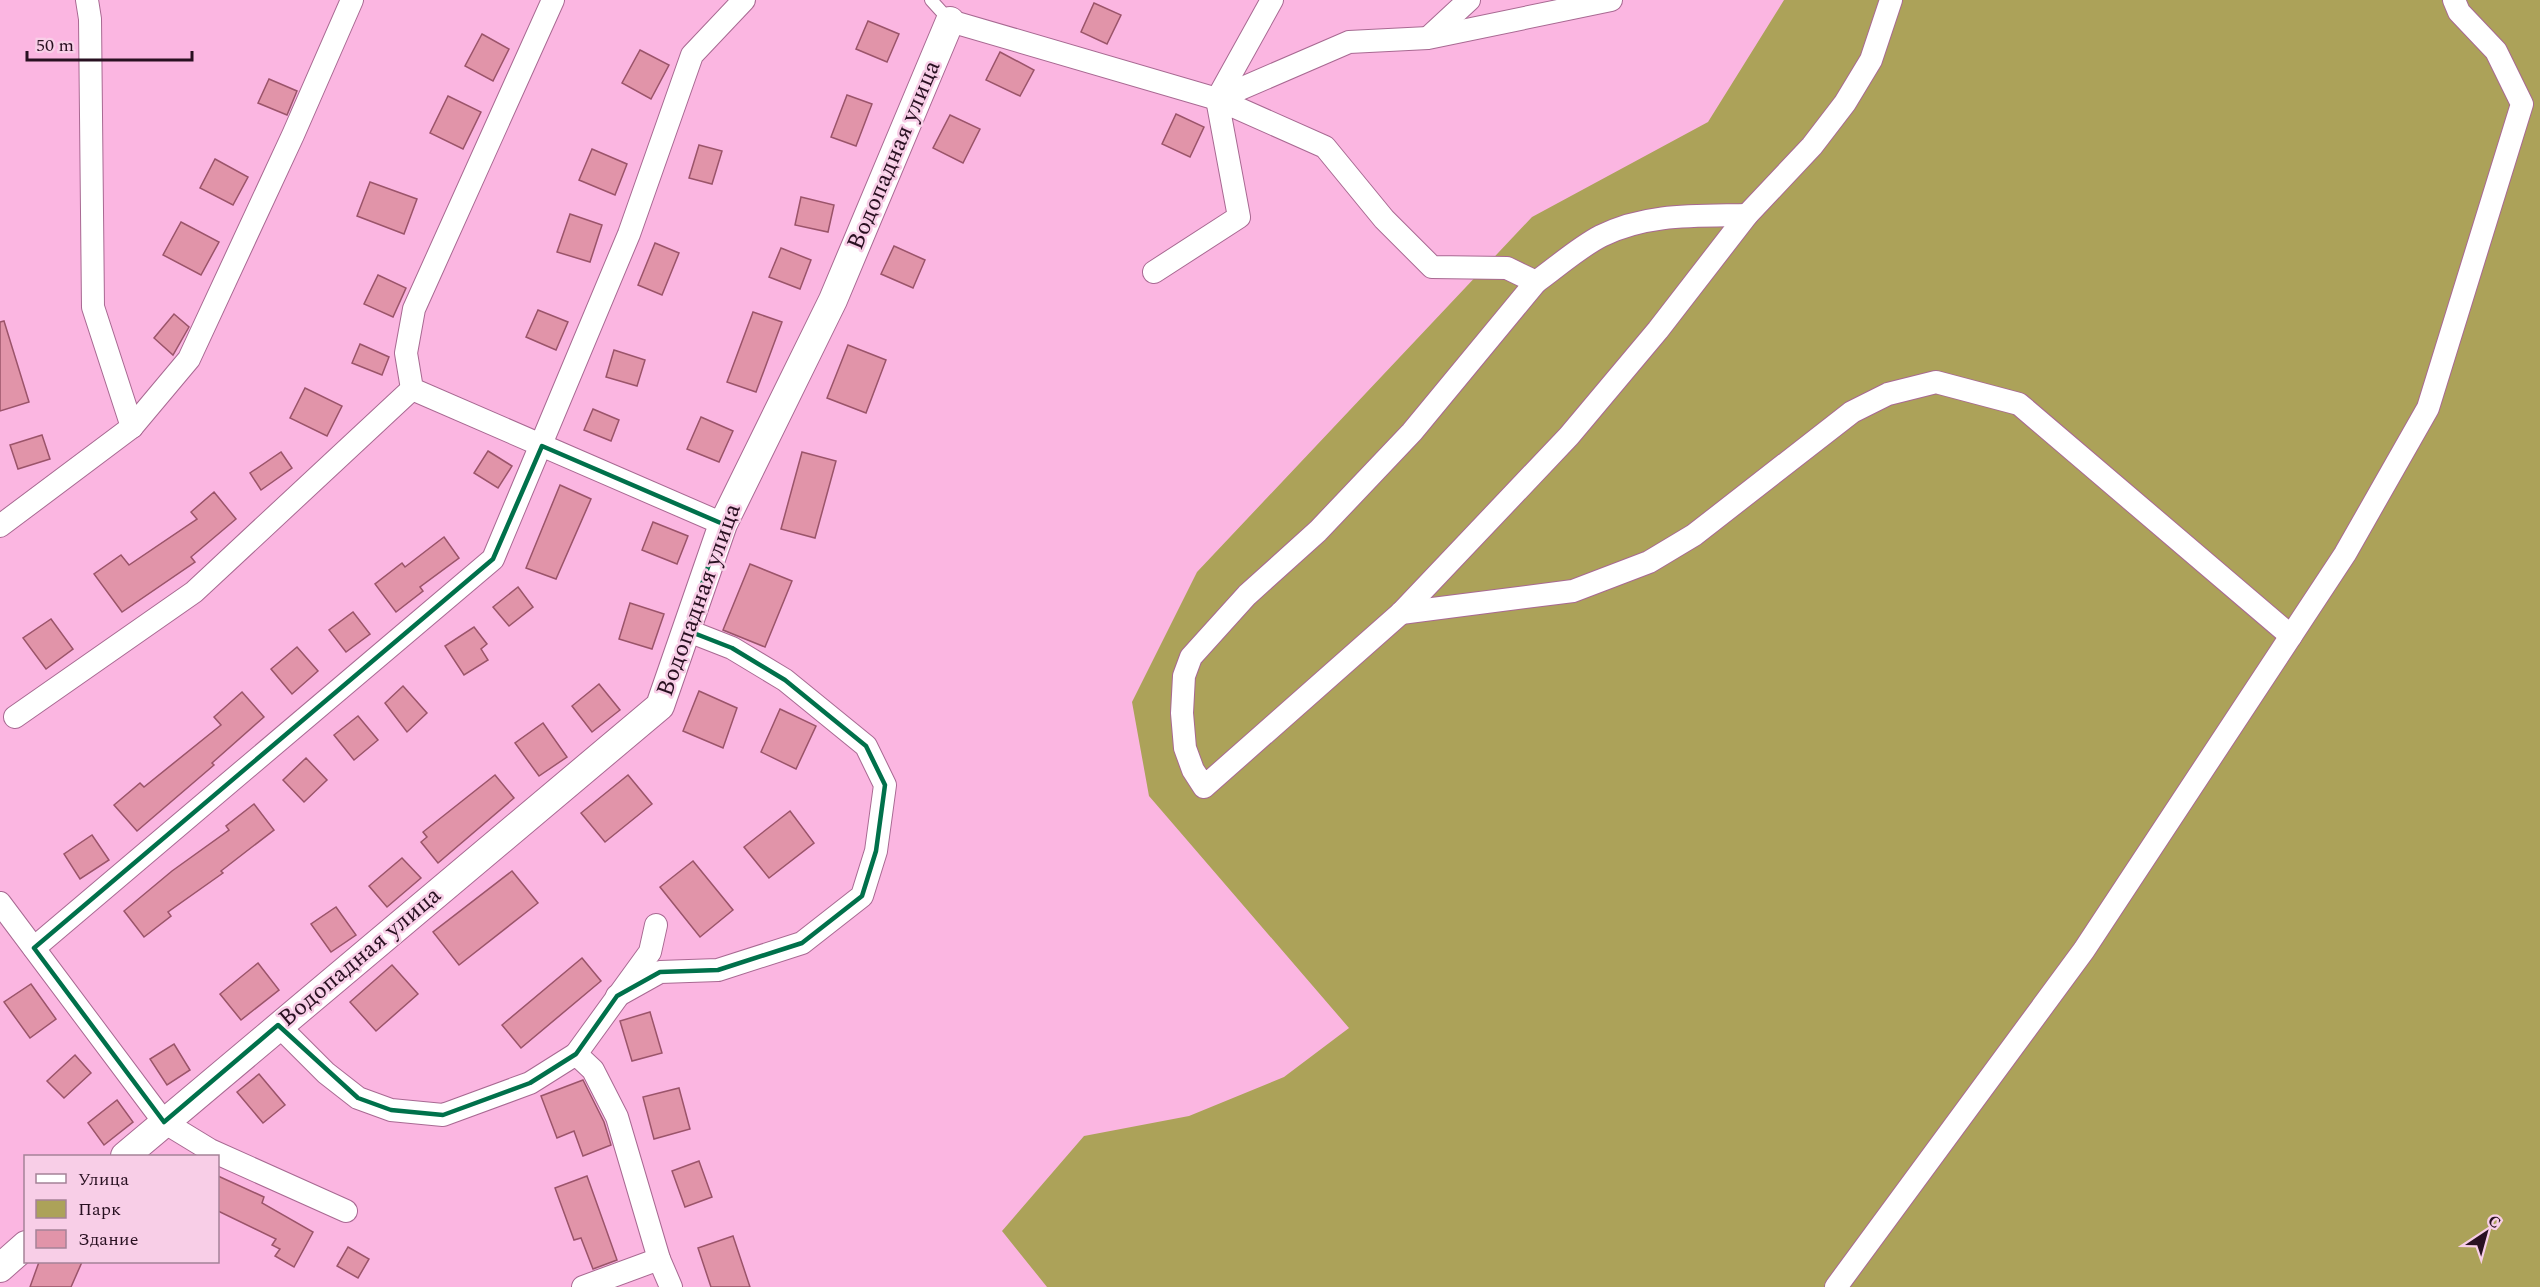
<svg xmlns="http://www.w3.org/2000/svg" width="2540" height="1287" font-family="Spectral,serif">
  <rect width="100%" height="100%" fill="#fbb6e1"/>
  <path fill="#aca259" d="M1784,0h756v1287h-1493l-45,-56 82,-95 105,-20 95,-39 65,-49 -200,-232 -17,-94 65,-130 335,-355 176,-95z"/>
  <g fill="#e194a9" stroke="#9b546a" stroke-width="1.5">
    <path d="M1094,3l27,12 -14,29 -26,-12z"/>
    <path d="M868,21l31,13 -12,28 -31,-13z"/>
    <path d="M482,34l27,15 -16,32 -28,-15z"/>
    <path d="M640,50l29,15 -18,34 -29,-16z"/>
    <path d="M1000,52l34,18 -14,26 -34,-16z"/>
    <path d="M269,79l28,12 -10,24 -29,-12z"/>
    <path d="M847,95l25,9 -16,42 -25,-9z"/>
    <path d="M448,96l33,16 -18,37 -33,-16z"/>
    <path d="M1176,114l28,13 -14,30 -28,-13z"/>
    <path d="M950,115l30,14 -17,34 -30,-15z"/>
    <path d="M699,145l23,6 -10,33 -23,-6z"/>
    <path d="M592,149l35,15 -12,31 -36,-15z"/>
    <path d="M215,159l33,18 -15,28 -33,-17z"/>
    <path d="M370,182l47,17 -13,35 -47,-18z"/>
    <path d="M801,197l33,8 -6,27 -33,-7z"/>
    <path d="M570,214l32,11 -12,37 -33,-10z"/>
    <path d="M181,222l38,20 -18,33 -38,-20z"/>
    <path d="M655,243l24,10 -17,42 -24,-10z"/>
    <path d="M894,246l31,14 -12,28 -32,-14z"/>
    <path d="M781,248l30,12 -11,29 -31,-12z"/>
    <path d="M378,275l28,13 -13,29 -29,-13z"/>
    <path d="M538,310l30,12 -12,28 -30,-13z"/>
    <path d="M753,312l29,10 -26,70 -29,-10z"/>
    <path d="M174,314l15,13 -16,28 -19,-17z"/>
    <path d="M4,321l25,81 -29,9v-89z"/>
    <path d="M360,344l29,13 -7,18 -30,-12z"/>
    <path d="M848,345l38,15 -20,53 -39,-15z"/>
    <path d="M614,350l31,10 -8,26 -31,-9z"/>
    <path d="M305,388l37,18 -15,30 -37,-18z"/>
    <path d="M593,409l26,11 -8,21 -27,-11z"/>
    <path d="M701,417l32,14 -14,31 -32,-13z"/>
    <path d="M42,435l8,24 -32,10 -8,-24z"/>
    <path d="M488,451l24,15 -14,22 -24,-15z"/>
    <path d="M281,452l11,16 -31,22 -11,-17z"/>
    <path d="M802,452l34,9 -21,77 -34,-9z"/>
    <path d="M560,485l31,14 -35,80 -30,-11z"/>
    <path d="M214,492l22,27 -45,38 4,5 -73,50 -28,-38 27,-19 8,10 68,-46 -6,-7z"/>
    <path d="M653,522l35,14 -11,28 -35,-14z"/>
    <path d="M444,537l15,21 -39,29 3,4 -27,21 -21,-28 27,-21 3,4z"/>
    <path d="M750,564l42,17 -27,66 -42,-17z"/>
    <path d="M518,587l15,20 -24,19 -16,-19z"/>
    <path d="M630,603l34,11 -12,35 -33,-10z"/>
    <path d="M353,612l17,22 -24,18 -17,-22z"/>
    <path d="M51,619l22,30 -27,20 -23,-31z"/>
    <path d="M474,627l13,17 -6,5 7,11 -24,15 -19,-29z"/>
    <path d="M297,647l21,24 -26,23 -21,-25z"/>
    <path d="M599,684l21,26 -28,22 -20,-26z"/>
    <path d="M403,686l24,27 -20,19 -22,-29z"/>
    <path d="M699,691l38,17 -14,40 -40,-17z"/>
    <path d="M242,692l22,25 -52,46 2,2 -77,66 -23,-26 26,-22 4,4 77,-62 -7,-8z"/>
    <path d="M780,709l36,17 -20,43 -35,-17z"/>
    <path d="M358,716l20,24 -24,20 -20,-25z"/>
    <path d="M543,723l24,34 -28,19 -24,-33z"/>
    <path d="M306,758l21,22 -23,22 -21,-22z"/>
    <path d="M495,775l19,23 -76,65 -17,-21 6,-5 -4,-5z"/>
    <path d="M628,775l24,29 -47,38 -24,-29z"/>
    <path d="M254,804l20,26 -53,41 2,2 -55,39 3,4 -27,21 -20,-26 48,-40 57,-41 -3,-4z"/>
    <path d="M790,811l24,32 -45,35 -25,-31z"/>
    <path d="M92,835l17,25 -29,19 -16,-25z"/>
    <path d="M402,858l19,20 -34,29 -18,-21z"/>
    <path d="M693,861l40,49 -33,27 -40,-50z"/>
    <path d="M512,871l26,32 -79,62 -26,-33z"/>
    <path d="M336,907l20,28 -25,17 -20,-28z"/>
    <path d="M582,958l19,23 -80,67 -19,-23z"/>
    <path d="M258,963l21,27 -38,30 -21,-26z"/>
    <path d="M392,965l26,29 -42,37 -26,-29z"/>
    <path d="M31,984l25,35 -26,19 -26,-36z"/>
    <path d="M650,1012l12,41 -30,8 -12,-40z"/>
    <path d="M174,1044l16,26 -23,15 -17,-26z"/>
    <path d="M75,1055l16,18 -27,25 -17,-17z"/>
    <path d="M259,1074l26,31 -22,18 -26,-31z"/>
    <path d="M583,1080l21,42 7,23 -28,11 -9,-25 -17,7 -16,-42z"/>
    <path d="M679,1088l11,41 -36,10 -11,-42z"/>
    <path d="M117,1100l16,22 -29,23 -16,-22z"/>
    <path d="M699,1161l13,36 -27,10 -13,-36z"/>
    <path d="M218,1176l46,21 -2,6 51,29 -19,35 -19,-11 5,-7 -8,-4 4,-6 -58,-28z"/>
    <path d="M587,1176l30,84 -24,9 -12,-31 -7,2 -19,-52z"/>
    <path d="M733,1236l17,51h-39l-13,-39z"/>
    <path d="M348,1247l21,12 -11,19 -21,-12z"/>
    <path d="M39,1262h43l-11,25h-41z"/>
  </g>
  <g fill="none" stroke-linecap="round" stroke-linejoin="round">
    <defs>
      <path id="service" d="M931,0l19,21"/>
      <g id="minor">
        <path d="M87,0l3,19 3,288 39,120"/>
        <path d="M553,0l-139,309 -8,44 6,36 311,135"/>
        <path d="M950,21l267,78 132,-57 79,-4 183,-38"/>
        <path d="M1429,37l40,-37"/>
        <path d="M1217,99l55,-99"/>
        <path d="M1154,272l85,-55 -22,-118 108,48 59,72 48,48 75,1 29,14 -124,150 -94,99 -71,64 -56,62 -7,19 -2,37 3,35 8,22 11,17 197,-174 168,-177 89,-106 89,-115 65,-69 33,-43 26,-43 20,-60"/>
        <path d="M1536,282c21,-15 42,-34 65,-46 46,-23 95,-20 146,-21"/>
        <path d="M0,526l132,-99 57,-68 104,-224 59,-135"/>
        <path d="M1401,613l172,-22 76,-29 45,-27 158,-123 36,-18 48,-12 83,22 272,232"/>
        <path d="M15,717l179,-125 218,-203"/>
        <path d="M0,903l164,219 46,28 136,61"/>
        <path d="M34,948l459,-389 136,-325 63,-179 52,-55"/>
        <path d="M617,996l43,-24 58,-2 84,-27 60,-47 14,-45 9,-66 -19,-39 -81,-66 -53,-32 -46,-18"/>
        <path d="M278,1025l48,48 32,25 33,12 52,5 87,-32 46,-29 17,16 24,47 42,142 12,28"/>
        <path d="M576,1054l74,-102 6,-27"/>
        <path d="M583,1287l76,-28"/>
        <path d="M1836,1287l248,-337 261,-396 83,-146 94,-304 -26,-53 -37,-39 -5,-12"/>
      </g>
      <g id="tertiary">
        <path d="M125,1156l535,-450 63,-182 110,-224 117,-279"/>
        <path d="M0,1268l26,-23"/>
      </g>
    </defs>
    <use href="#service" stroke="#a86992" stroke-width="14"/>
    <use href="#minor" stroke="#a86992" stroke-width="24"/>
    <use href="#tertiary" stroke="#a86992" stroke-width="30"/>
    <use href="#service" stroke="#fff" stroke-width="12"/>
    <use href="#minor" stroke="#fff" stroke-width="22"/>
    <use href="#tertiary" stroke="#fff" stroke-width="28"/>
  </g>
  <path fill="none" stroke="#00714b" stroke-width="4.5" stroke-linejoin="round" d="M542,446l181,78 -37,106 46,18 53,32 81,66 19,39 -9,66 -14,45 -60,47 -84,27 -58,2 -43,24 -41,58 -46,29 -87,32 -52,-5 -33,-12 -80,-73 -114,97 -130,-174 459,-389z"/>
  <g text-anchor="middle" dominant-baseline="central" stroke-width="5" stroke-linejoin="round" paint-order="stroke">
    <g font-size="24" fill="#291021" stroke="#f8cee7">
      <text transform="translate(894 155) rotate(-67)">Водопадная улица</text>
      <text transform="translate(699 600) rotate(-70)">Водопадная улица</text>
      <text transform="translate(360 957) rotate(-40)">Водопадная улица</text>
    </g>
  </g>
  <rect x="24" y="1155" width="195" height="108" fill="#f8cee7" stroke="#a58298" stroke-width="1.5"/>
  <rect x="36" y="1174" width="30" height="9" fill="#ffffff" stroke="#a58298" stroke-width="1.5"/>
  <text x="78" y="1185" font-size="18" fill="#291021">Улица</text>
  <rect x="36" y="1200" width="30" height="18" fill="#aca259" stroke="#a58298" stroke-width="1.5"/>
  <text x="78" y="1215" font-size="18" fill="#291021">Парк</text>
  <rect x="36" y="1230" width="30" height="18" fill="#e194a9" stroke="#a58298" stroke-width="1.5"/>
  <text x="78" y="1245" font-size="18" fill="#291021">Здание</text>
  <g transform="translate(2486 1233) rotate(36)" stroke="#f8cee7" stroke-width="4.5" paint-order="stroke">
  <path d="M0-4.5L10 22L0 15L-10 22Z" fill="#291021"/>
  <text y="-9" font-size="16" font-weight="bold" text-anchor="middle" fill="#291021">С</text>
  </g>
  <path d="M27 51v9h165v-9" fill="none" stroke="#291021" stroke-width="3"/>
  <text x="36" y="51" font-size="18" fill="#291021" stroke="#f8cee7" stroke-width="4.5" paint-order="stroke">50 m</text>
</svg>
